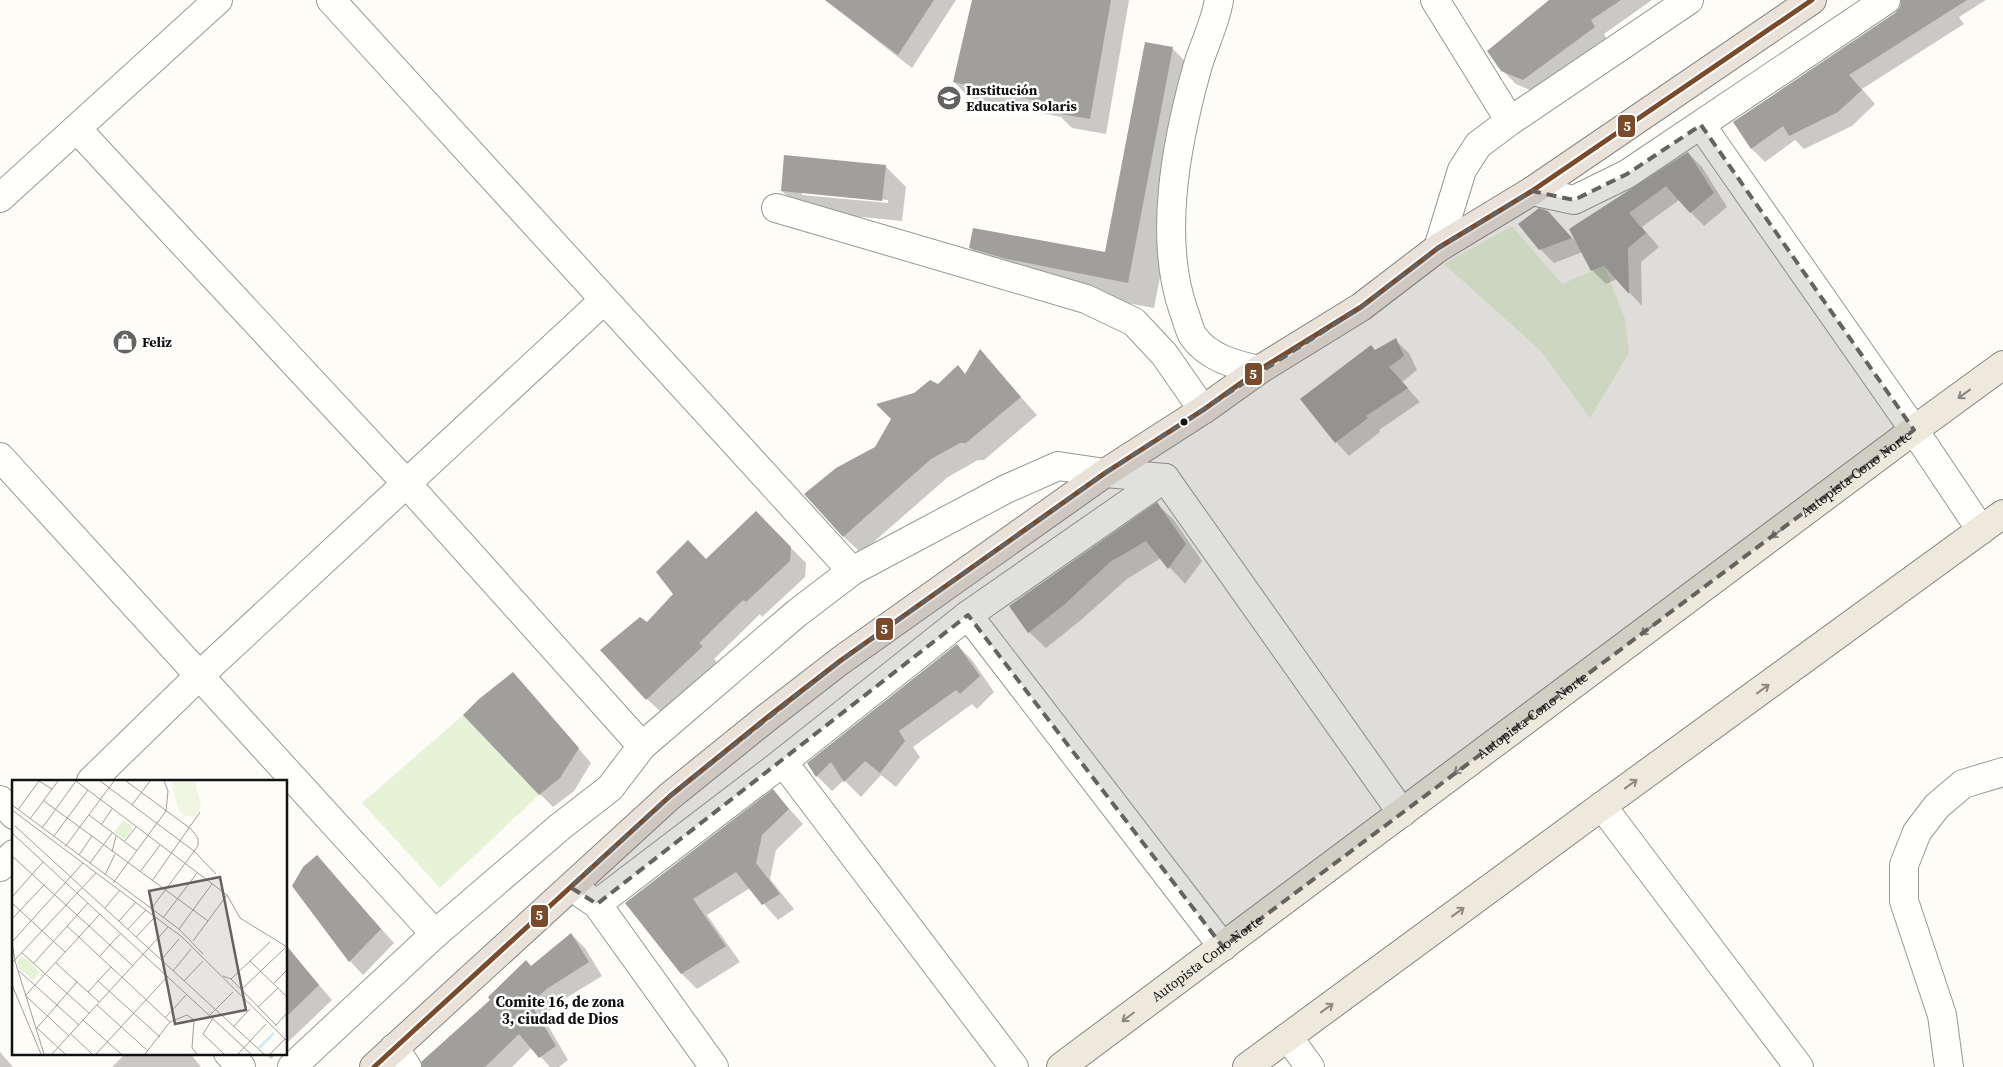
<svg xmlns="http://www.w3.org/2000/svg" width="2003" height="1067" font-family="'Source Serif 4',serif">
  <rect width="100%" height="100%" fill="#fdfcf7"/>
  <g fill="#e7f3d7">
    <path d="M1512,226l50,58 42,-18 21,53 4,34 -39,65 -49,-67 -97,-87z"/>
    <path d="M463,715l76,80 -99,93 -78,-85z"/>
  </g>
  <g fill="#0003" fill-rule="evenodd">
    <path d="M825,0h131l-44,68z"/>
    <path d="M973,0h156l-23,134 -34,-6 -11,-11 -91,-19 -16,-16z"/>
    <path d="M1551,0h101l-48,34 4,7 -71,52 -21,-9 -14,-14z"/>
    <path d="M1903,0h83l-27,17 5,7 -102,65 13,15 -23,22 -48,23 -9,-9 -30,22 -13,-13 -17,-27 161,-108 5,-7z"/>
    <path d="M1172,48l27,27 -45,233 -120,-22 -38,-12 -26,-26 136,6z"/>
    <path d="M1688,153l14,14 25,40 -23,19 -25,-26 -37,27 17,20 -18,15 1,44 -25,-27 -11,5 -14,-14 -9,-18 -29,11 -14,-14 8,-37 28,30z"/>
    <path d="M885,166l21,21 -4,34 -100,-10 -20,-20zM802,192l86,8v3l-86,-8z"/>
    <path d="M1395,340l14,13 8,17 -15,12 18,20 -41,28 1,2 -31,24 -13,-14 39,-90z"/>
    <path d="M980,351l57,64 -53,45h-6l-30,17 -87,76 -18,-17 33,-88 63,-62 27,-11z"/>
    <path d="M1157,504l17,16 28,41 -17,23 -24,-26 -34,21 -46,41 -35,28 -17,-16 -19,-26z"/>
    <path d="M756,513l50,50 -1,14 -43,40 -2,-3 -46,45 3,3 -54,52 -16,-15v-75l59,-64z"/>
    <path d="M957,645l15,15 22,32 -17,17 -5,-5 -59,43 7,10 -24,30 -15,-12 -20,22 -17,-17 -12,11 -15,-15 -9,-13z"/>
    <path d="M526,688l65,75 -17,28 -21,16 -13,-13z"/>
    <path d="M773,791l30,33 -27,26 -6,29 24,30 -16,11 -28,-32 -43,27 33,47 -43,27 -15,-15 -56,-71z"/>
    <path d="M317,857l77,86 -31,32 -13,-14z"/>
    <path d="M571,934l14,14 17,28 -41,25 -18,16 25,43 -9,7h-9l-18,-20 -20,20h-77l97,-100z"/>
    <path d="M286,946l46,54 -46,44z"/>
    <path d="M0,1052l13,15h-13z"/>
    <path d="M126,1053h64l11,14h-89z"/>
    <path d="M265,1053h12l-6,6z"/>
  </g>
  <g fill="#a19f9c">
    <path d="M825,0h109l-36,55z"/>
    <path d="M972,0h139l-21,119 -35,-6 1,-8 -103,-23z"/>
    <path d="M1549,0h72l-30,20 4,7 -72,53 -22,-9 -14,-20z"/>
    <path d="M1901,0h66l-118,75 13,15 -24,22 -49,24 -6,-10 -32,23 -18,-27 162,-109 5,-6z"/>
    <path d="M1145,42l28,5 -45,236 -121,-24 -38,-11 4,-20 132,24z"/>
    <path d="M1688,152l26,41 -24,20 -24,-27 -37,27 17,20 -18,15 1,46 -25,-28 -13,5 -22,-42z"/>
    <path d="M784,155l102,10 -4,36 -101,-10z"/>
    <path d="M1539,208l9,3 24,27 -33,12 -21,-26z"/>
    <path d="M1396,338l8,18 -15,11 19,21 -42,28 2,2 -33,25 -35,-44 71,-54 4,5z"/>
    <path d="M980,349l41,48 -55,46h-6l-29,16 -88,78 -39,-43 32,-26 39,-21 16,-28 -15,-15 38,-11 16,-13 8,4 20,-19 7,9z"/>
    <path d="M1157,502l29,42 -18,25 -22,-28 -36,21 -45,42 -37,29 -19,-27z"/>
    <path d="M756,511l35,36 -1,14 -44,41 -3,-2 -44,43 4,3 -57,54 -46,-50 40,-33 7,5 26,-28 -17,-22 32,-32 18,19z"/>
    <path d="M957,644l23,32 -20,18 -4,-4 -57,41 6,10 -25,32 -15,-12 -21,21 -13,-20 -15,15 -9,-14z"/>
    <path d="M513,672l66,76 -19,30 -21,17 -76,-80 16,-16z"/>
    <path d="M773,789l16,20 -27,26 -6,28 24,31 -18,11 -26,-33 -43,27 33,47 -45,28 -56,-71z"/>
    <path d="M317,855l64,74 -32,33 -57,-76 11,-19z"/>
    <path d="M571,933l18,29 -41,26 -18,15 26,43 -17,12 -20,-24 -34,33h-63l-1,-5 69,-62 -2,-3 38,-37 5,6z"/>
    <path d="M286,945l33,40 -33,32z"/>
  </g>
  <g fill="none" stroke-linecap="round" stroke-linejoin="round">
    <defs>
      <g id="minor">
        <path d="M331,0l521,571"/>
        <path d="M1219,0c-4,25 -17,48 -23,72 -20,73 -38,167 -12,240 3,7 5,18 9,24 15,22 43,29 66,34"/>
        <path d="M1435,0l75,121"/>
        <path d="M1701,125l213,305 67,100"/>
        <path d="M77,129l330,355 235,262"/>
        <path d="M1532,191l42,9 53,-26 259,-174"/>
        <path d="M0,198l218,-198"/>
        <path d="M776,208l310,91 48,23 30,32 39,56"/>
        <path d="M1438,248l24,-78 16,-25 32,-24 179,-121"/>
        <path d="M0,457l435,477"/>
        <path d="M1165,478l237,335"/>
        <path d="M968,615l255,332"/>
        <path d="M783,762l231,305"/>
        <path d="M91,781l109,-106 403,-374"/>
        <path d="M0,800l14,15"/>
        <path d="M1602,806l197,261"/>
        <path d="M0,867l14,-13"/>
        <path d="M582,894l15,10 117,163"/>
        <path d="M597,904l186,-142 185,-147 197,-137"/>
        <path d="M1288,1037l22,30"/>
        <path d="M394,1048l13,19"/>
        <path d="M228,1053l13,14"/>
        <path d="M292,1067l143,-133 126,-108 49,-38 32,-42 155,-133 55,-42 154,-82 52,-23 47,7 60,5"/>
        <path d="M1949,1067l-7,-52 -38,-114v-36l13,-33 20,-26 26,-22 40,-12"/>
      </g>
      <g id="major">
        <path id="s1" d="M1061,1067l853,-637 89,-65"/>
        <path d="M1247,1067l355,-261 401,-292"/>
      </g>
      <path id="highway" d="M374,1067l296,-271 99,-80 71,-55 265,-188 98,-63 56,-40 102,-63 77,-59 94,-57 280,-191"/>
    </defs>
    <use href="#minor" stroke="#979795" stroke-width="30"/>
    <use href="#major" stroke="#858482" stroke-width="30"/>
    <use href="#highway" stroke="#858482" stroke-width="30"/>
    <use href="#minor" stroke="#fffffe" stroke-width="28"/>
    <use href="#major" stroke="#ede9dc" stroke-width="28"/>
    <use href="#highway" stroke="#eae1d8" stroke-width="28"/>
    <defs>
      <path id="bus-1" d="M374,1067l296,-271 99,-80 71,-55 265,-188 98,-63 56,-40 102,-63 77,-59 94,-57 280,-191"/>
    </defs>
    <use href="#bus-1" stroke="#fff" stroke-width="9"/>
    <use href="#bus-1" stroke="#7a4b2a" stroke-width="5"/>
  </g>
  <defs><path id="oneway-shaft" d="M-6 0H5M1.5-3L5.5 0L1.5 3" fill="none" stroke-width="1.6" stroke-linecap="round" stroke-linejoin="round" transform="scale(1.25)"/></defs>
  <g stroke="#8a8881">
    <use href="#oneway-shaft" transform="translate(1964 394) rotate(144)"/>
    <use href="#oneway-shaft" transform="translate(1777 533) rotate(143)"/>
    <use href="#oneway-shaft" transform="translate(1647 630) rotate(143)"/>
    <use href="#oneway-shaft" transform="translate(1763 689) rotate(-36)"/>
    <use href="#oneway-shaft" transform="translate(1460 769) rotate(143)"/>
    <use href="#oneway-shaft" transform="translate(1631 784) rotate(-36)"/>
    <use href="#oneway-shaft" transform="translate(1458 912) rotate(-36)"/>
    <use href="#oneway-shaft" transform="translate(1327 1008) rotate(-36)"/>
    <use href="#oneway-shaft" transform="translate(1128 1017) rotate(143)"/>
  </g>
  <path fill="#646362" fill-opacity="0.2" stroke="#646362" stroke-width="4" stroke-dasharray="10 6" stroke-linejoin="round" d="M1701,125l213,305 -691,517 -255,-332 -371,289 -27,-17 100,-91 170,-135 265,-188 256,-166 77,-59 94,-57 42,9 53,-26z"/>
  <defs>
    <symbol id="school-disc" viewBox="-11 -11 22 22"><circle r="9.5" fill="#646362" stroke="#fff"/><path d="M0-5L7-2L0 1L-7-2ZM-4 1L0 2.5L4 1V4Q0 6-4 4Z" fill="#fff"/></symbol>
    <symbol id="shop-disc" viewBox="-11 -11 22 22"><circle r="9.5" fill="#646362" stroke="#fff"/><path d="M-5-2.5h2.3a2.7 3.5 0 0 1 5.4 0H5L5.5 6h-11ZM-1.5-2.5h3a1.5 2.3 0 0 0-3 0Z" fill="#fff"/></symbol>
  </defs>
  <g fill-rule="evenodd">
    <use href="#school-disc" x="935" y="84" width="28" height="28"/>
    <use href="#shop-disc" x="111" y="328" width="28" height="28"/>
  </g>
  <circle fill="#111" stroke="#fff" stroke-width="2" cx="1184" cy="422" r="4.5"/>
  <g text-anchor="middle" dominant-baseline="central" stroke-width="5" stroke-linejoin="round" paint-order="stroke">
    <g font-size="14" font-weight="bold" fill="#111" stroke="#fff" text-anchor="start">
      <text x="966" y="90">Institución<tspan x="966" dy="16">Educativa Solaris</tspan></text>
      <text x="142" y="342">Feliz</text>
    </g>
    <g font-size="14" fill="#111" stroke="#fff">
      <text stroke="none"><textPath href="#s1" startOffset="992">Autopista Cono Norte</textPath></text>
      <text stroke="none"><textPath href="#s1" startOffset="588">Autopista Cono Norte</textPath></text>
      <text stroke="none"><textPath href="#s1" startOffset="182">Autopista Cono Norte</textPath></text>
    </g>
    <g font-size="15" font-weight="bold" fill="#111" stroke="#fff">
      <text x="560" y="1001">Comite 16, de zona<tspan x="560" dy="17">3, ciudad de Dios</tspan></text>
    </g>
  </g>
  <g transform="translate(12 780)">
    <rect width="275" height="275" fill="#fdfcf7"/>
    <path d="M111,40l10,8 -9,11 -10,-7zM10,176l18,16 -7,9 -14,-13 -2,-6z" fill="#e7f3d7"/>
    <path d="M159,1h24l6,26 -6,9h-11l-6,-7z" fill="#f0f6e1"/>
    <path fill="none" stroke="#cde8f7" stroke-width="2.5" d="M247,268l15,-15"/>
    <path fill="none" stroke="#9f9e9b" stroke-width="1" d="M27,1l13,8M64,1l151,114 13,23 47,29M88,1l94,70 22,23M114,1l65,48 7,9v8l-47,63M32,21l164,120M0,25l167,124 24,25M120,25l18,-24M0,30l170,127 105,104M6,30l21,-29M77,35l48,36M18,39l28,-38M89,45l11,-16M3,46l249,228M30,48l34,-47M0,53l239,221M42,56l34,-46M112,62l12,-15M53,67l49,-66M100,72l4,-16M67,75l13,-19M0,76l121,110M78,83l22,-30M128,92l20,-27M93,95l10,-21M140,101l48,-69M101,103l53,-72 2,-20 -4,-10M0,117l31,-35M0,123l53,49M93,128l15,-18M151,138l34,-45M0,139l32,-34M107,141l17,-19M55,146l103,96M116,149l18,-19M167,149l33,-45M124,157l19,-20M181,161l34,-46M0,162l3,19 29,93M0,162l71,-79M10,173l67,60M88,176l21,-23M149,180l18,-21M238,181l37,36M0,183l84,-90M44,183l43,39M21,184l55,-61M7,191l60,54M161,191l18,-22M211,196l8,3 45,46M219,199l39,-37M86,201l62,56M172,201l19,-20M262,203l13,-13M0,205l29,69M230,209l44,-42M76,212l23,-25M13,216l75,-82M15,217l42,39M85,225l51,46M246,227l20,-19M198,235l23,-23M153,238l22,-24M201,238l-10,16 21,20M71,240l38,34M222,246l16,-17M263,246l12,-13M25,248l28,26M24,249l41,-47M59,254l21,20M40,274l116,-127M84,274l72,-78M133,274l25,-32 17,-7 7,5 -2,28 5,6M226,274l28,-30M258,274l15,-15"/>
    <path fill="#646362" fill-opacity="0.15" stroke="#646362" stroke-width="2.5" d="M208,97l26,133 -71,14 -26,-133z"/>
    <rect width="275" height="275" fill="none" stroke="#111" stroke-width="2.5"/>
  </g>
  <g stroke="#fff" stroke-width="2">
    <rect x="1617" y="114" width="19" height="24" rx="5" fill="#7a4b2a"/>
    <rect x="1244" y="362" width="19" height="24" rx="5" fill="#7a4b2a"/>
    <rect x="875" y="617" width="19" height="24" rx="5" fill="#7a4b2a"/>
    <rect x="530" y="904" width="19" height="24" rx="5" fill="#7a4b2a"/>
  </g>
  <g font-size="14" text-anchor="middle" font-weight="bold" fill="#fff">
    <text x="1627" y="131">5</text>
    <text x="1253" y="379">5</text>
    <text x="884" y="634">5</text>
    <text x="539" y="920">5</text>
  </g>
</svg>
